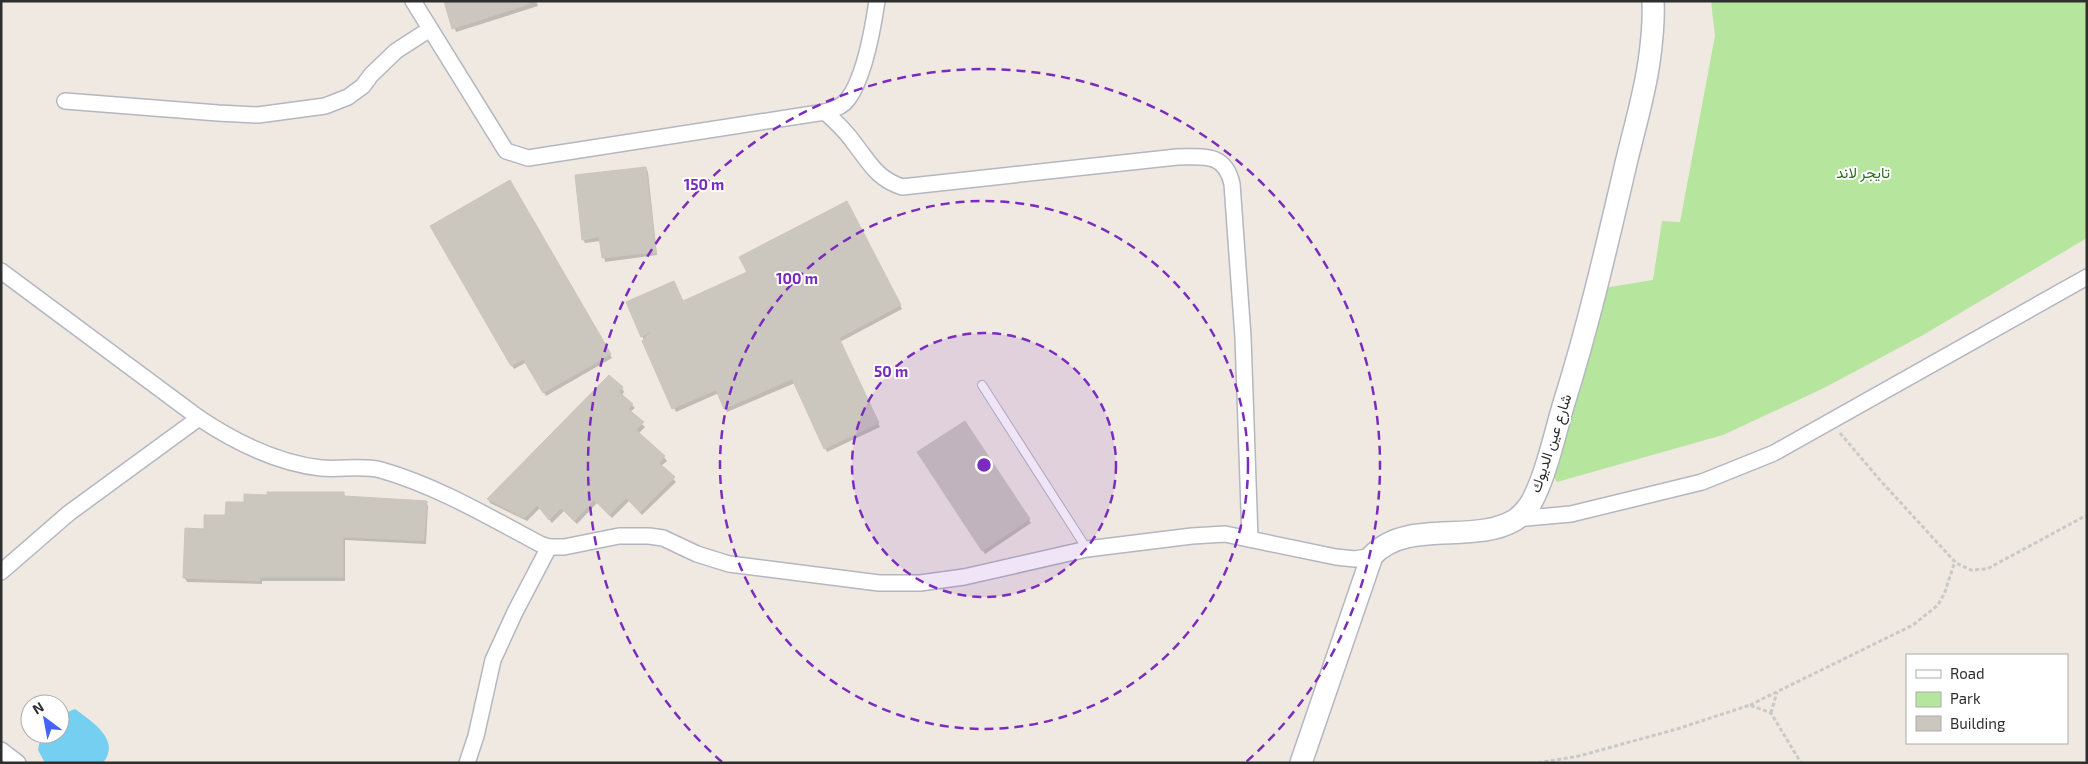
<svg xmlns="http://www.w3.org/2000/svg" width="2088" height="764" font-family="'Exo 2',Vazirmatn,sans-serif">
  <rect width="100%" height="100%" fill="#efe9e1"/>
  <path fill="#b6e59e" d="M1711,1h376v237l-164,97 -99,53 -101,47 -166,47 -7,-11 54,-183 49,-8 9,-59 18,1 35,-186z"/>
  <path fill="#75cff0" d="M75,709c16,12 47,31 28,54h-58l-7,-13 3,-15 19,-1v-19z"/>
  <g fill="#0003">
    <path d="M445,1h91l2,5 -82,26z"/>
    <path d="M646,168l2,4 9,83 -52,7 -4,-21 -16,2 -2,-4z"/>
    <path d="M510,182l102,176 -66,38 -19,-34 -13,7 -82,-142z"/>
    <path d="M846,202l56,107 -62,33 40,85 -53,25 -32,-69 -68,29 -8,-19 -43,19 -34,-76 41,-34 66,-29z"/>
    <path d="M609,376l13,12 2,4 -2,3 13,13 -5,4 15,15 -7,7 26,23 3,4 -6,5 15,16 -34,33 -13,-14 -17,17 -15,-15 -20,21 -13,-13 -12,12 -12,-15 -13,13 -37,-18 -2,-4z"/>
    <path d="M965,422l66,101 -46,31 -66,-101z"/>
    <path d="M343,493l3,4 80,5 2,4 -2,38 -81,-4v41h-83v3l-75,-2 -2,-4 20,-48 40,-26 23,-8z"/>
  </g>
  <g fill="#cbc7bf" stroke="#cbc5ba">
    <path d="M444,1h84l1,3 -77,25z"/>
    <path d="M646,167l10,85 -54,6 -3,-21 -17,3 -7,-65z"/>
    <path d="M510,180l101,174 -68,39 -20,-34 -12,7 -81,-140z"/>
    <path d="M847,201l54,104 -62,33 40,85 -55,26 -32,-70 -68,30 -8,-19 -44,19 -30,-68 8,-8 -1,-1 -8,5 -15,-35 48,-21 9,20 64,-29 -8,-15z"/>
    <path d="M609,375l14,12 -4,5 14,12 -5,5 16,13 -8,8 29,26 -6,7 16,14 -35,35 -14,-14 -17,17 -15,-15 -20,21 -13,-13 -12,12 -12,-15 -13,13 -37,-19z"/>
    <path d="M965,421l65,98 -48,32 -65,-99z"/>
    <path d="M267,492h77v4l83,5 -3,40 -81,-4v40h-83v4l-77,-3 2,-50 19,1v-14h21l1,-13h18v-8l23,1z"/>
  </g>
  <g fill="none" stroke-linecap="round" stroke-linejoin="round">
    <defs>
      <path id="lane" d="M982,385l105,164"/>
      <g id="street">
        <path d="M413,1l93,150 22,7 297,-46c11,10 21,19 29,31 16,20 22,35 48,44l275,-30c26,0 48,-5 55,27l11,153 7,202"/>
        <path d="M65,101l153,12 40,2 67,-9 23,-9 15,-11 8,-11 25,-24 34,-22"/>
        <path d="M825,112c9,-3 17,-5 23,-13 16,-21 25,-71 29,-98"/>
        <path d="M1,271l198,147c36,24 77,45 122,50 20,2 40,-3 60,2 56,16 108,47 159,74l9,3h15l55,-11h30l14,2 34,16 32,10 150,19h41l44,-6 123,-28 105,-13 33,-2 111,23 19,2 17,-3"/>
        <path d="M1516,519l55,-5 131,-32 72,-29 313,-176"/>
        <path d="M1,572l68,-59 130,-95"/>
        <path d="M1,750l17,13"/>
        <path d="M467,763l9,-27 17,-76 22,-48 34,-65"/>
      </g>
      <path id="secondary" d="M1301,763l71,-207c35,-38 101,-11 143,-36 5,-3 13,-12 16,-17 15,-27 24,-70 33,-100 24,-76 42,-154 60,-231 8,-36 20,-74 25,-110 3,-21 5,-41 4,-61"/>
    </defs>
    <use href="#lane" stroke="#b4b7c1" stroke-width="10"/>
    <use href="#street" stroke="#b4b7c1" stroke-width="18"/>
    <use href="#secondary" stroke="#b4b7c1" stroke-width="24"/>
    <g stroke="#c9c9c9" stroke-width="3" stroke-dasharray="4 2.5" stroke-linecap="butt">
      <path d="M1840,433l39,46 77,84 15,7 16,-1 100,-54"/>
      <path d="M1750,705l163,-80 25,-20 7,-13 10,-31"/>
      <path d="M1771,713l6,-21"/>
      <path d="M1538,763l41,-7 98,-27 73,-24 21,8 30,50"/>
    </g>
    <use href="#lane" stroke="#fff" stroke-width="8"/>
    <use href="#street" stroke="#fff" stroke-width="15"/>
    <use href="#secondary" stroke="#fff" stroke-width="21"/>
  </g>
  <circle cx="984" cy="465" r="132" fill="#7b2cbf" fill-opacity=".12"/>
  <g fill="none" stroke="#7b2cbf" stroke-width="2.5" stroke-dasharray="9 6">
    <circle cx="984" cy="465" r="132"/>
    <circle cx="984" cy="465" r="264"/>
    <path d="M722 762A396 396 0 1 1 1246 762"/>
  </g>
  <g text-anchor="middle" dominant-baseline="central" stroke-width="4" stroke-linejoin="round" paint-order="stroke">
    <g font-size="15" fill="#2c6e1b" stroke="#fff">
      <text x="1863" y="172">تايجر لاند</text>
    </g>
    <g font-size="15" fill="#2e2e2e" stroke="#fff">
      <text transform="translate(1550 443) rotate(-72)">شارع عين الديوك</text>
    </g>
  </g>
  <circle cx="984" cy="465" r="8" fill="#7b2cbf" stroke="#fff" stroke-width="2.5"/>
  <g font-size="15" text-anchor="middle" font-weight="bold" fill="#7b2cbf" stroke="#fff" stroke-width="4" stroke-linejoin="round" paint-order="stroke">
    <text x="704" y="190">150 m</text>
    <text x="797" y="284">100 m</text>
    <text x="891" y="377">50 m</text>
  </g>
  <rect width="2088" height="764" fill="none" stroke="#2e2e2e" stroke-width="5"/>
  <rect x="1906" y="654" width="162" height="90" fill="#ffffff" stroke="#ababab"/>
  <rect x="1916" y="670" width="25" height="8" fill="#ffffff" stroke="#ababab"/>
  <text x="1950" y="679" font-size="15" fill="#2e2e2e">Road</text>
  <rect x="1916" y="692" width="25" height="15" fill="#b6e59e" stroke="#ababab"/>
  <text x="1950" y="704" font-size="15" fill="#2e2e2e">Park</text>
  <rect x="1916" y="716" width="25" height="15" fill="#cbc7bf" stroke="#ababab"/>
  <text x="1950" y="729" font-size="15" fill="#2e2e2e">Building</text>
  <g transform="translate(45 719) rotate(328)"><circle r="24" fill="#ffffff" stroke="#ababab"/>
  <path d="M0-4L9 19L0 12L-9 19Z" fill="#4264fb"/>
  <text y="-8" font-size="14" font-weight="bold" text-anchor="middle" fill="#2e2e2e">N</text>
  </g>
</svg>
